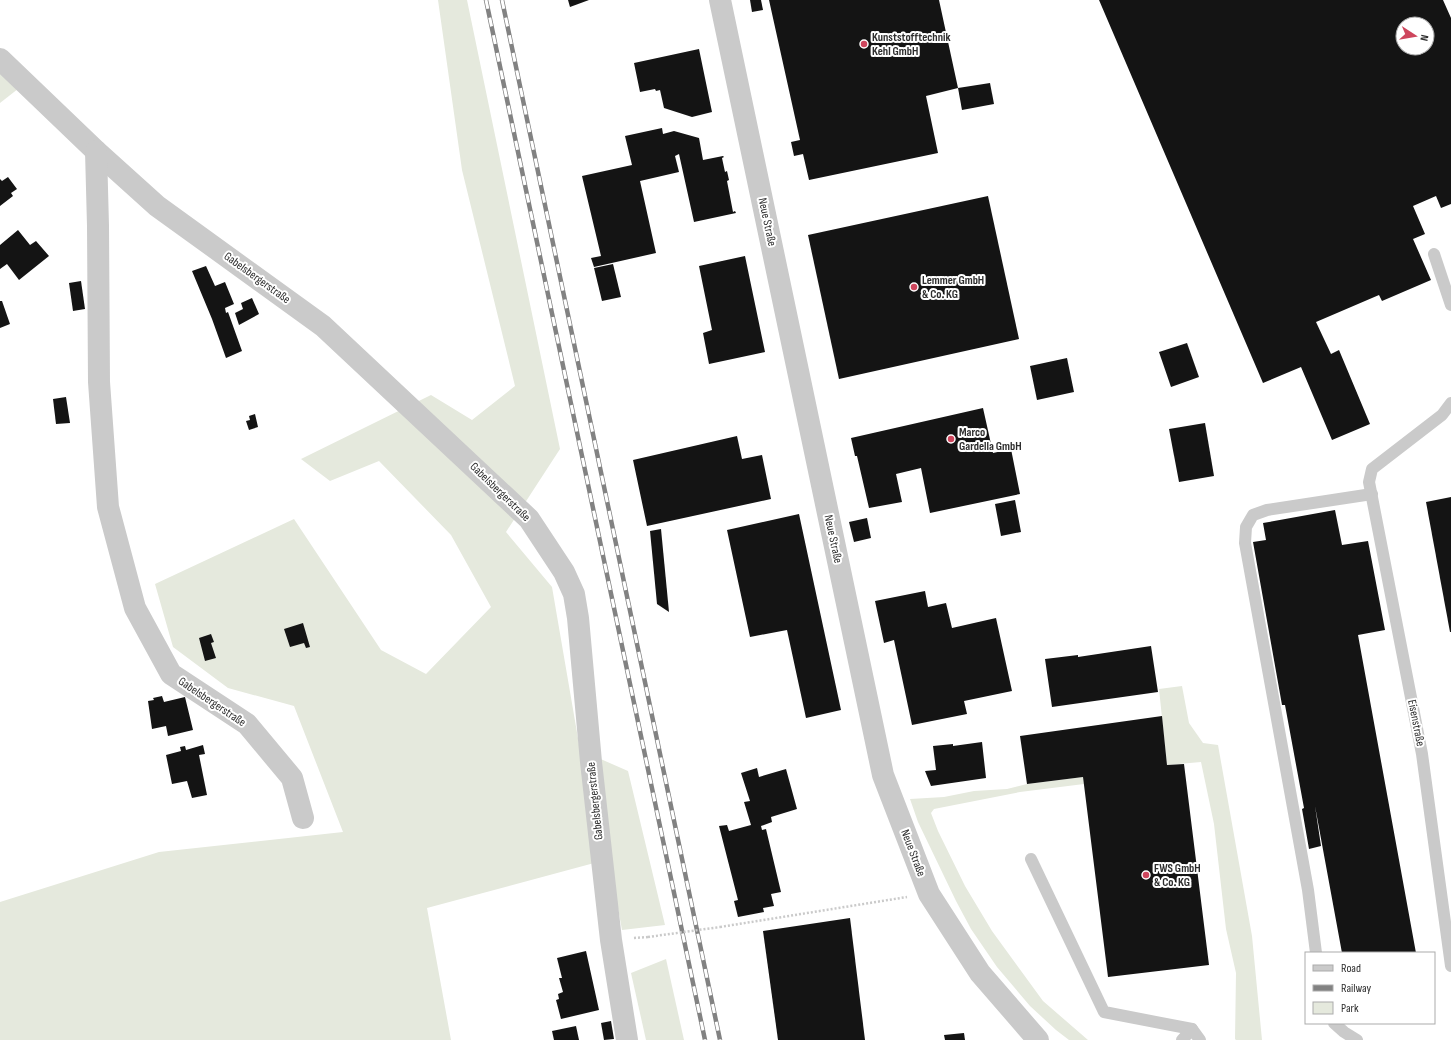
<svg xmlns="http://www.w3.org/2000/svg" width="1451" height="1040" font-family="'Sofia Sans Condensed',sans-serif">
  <rect width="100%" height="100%" fill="#fff"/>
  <g fill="#e5e9dd">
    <path d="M438,0h29l93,449 -54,83 46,55 28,163 48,21 37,154 -43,5 -13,-71 -182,49 24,132h-451v-138l159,-50 184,-20 -49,-126 -66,-18 -55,-41 -18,-63 139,-65 87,131 45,24 65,-67 -40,-72 -72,-74 -49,20 -29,-22 130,-64 41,25 43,-34 -53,-216z"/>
    <path d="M0,65l23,20 -23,18z"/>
    <path d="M1182,686l7,37 14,20 15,2 34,191 10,104h-26l-1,-1 1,-66 -10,-44 -12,-105 -13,-62 -34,3 -8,-76z"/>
    <path d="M1083,777l1,7 -64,8 -86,17 -3,4 7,18 27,55 27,45 51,70 45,39h-19l-13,-10 -26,-24 -33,-39 -26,-38 -15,-28 -38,-79 -8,-23 34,-2 30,-6 33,-2 20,-5z"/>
    <path d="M666,959l18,81h-38l-15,-67z"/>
  </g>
  <g fill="#141414" fill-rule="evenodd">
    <path d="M568,0h21l-19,7z"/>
    <path d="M750,0h11l2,10 -11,2z"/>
    <path d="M769,0h170l19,88 -32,8 12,57 -129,27 -6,-26 -9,2 -3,-14 9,-2z"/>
    <path d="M1099,0h344l8,18v186l-10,4 -5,-12 -23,10 12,28 -12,5 18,41 -49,21 -3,-6 -63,27 15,32 8,-4 31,74 -38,16 -31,-73 -38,16zM1403,24h24v24h-24z"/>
    <path d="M699,49l13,63 -20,5 -28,-9 -4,-18 -4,1 -1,-2 -15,3 -6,-29z"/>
    <path d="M990,83l4,21 -32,6 -4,-22z"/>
    <path d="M662,128l1,6 11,-3 25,7 4,22 20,-4 1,1 -2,1 3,14 2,-1 2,9 -2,1 6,31 2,-1 1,2 -42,9 -15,-68 -4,2 4,16 -39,9 16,72 -62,14 -3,-9 10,-2 -19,-80 50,-11 -7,-29z"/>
    <path d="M8,177l9,12 -6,4 2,3 -13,10v-27l2,2z"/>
    <path d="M988,196l31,143 -180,40 -31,-144z"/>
    <path d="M18,230l12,15 6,-4 13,15 -30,24 -12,-16 -7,5v-24z"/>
    <path d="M745,256l20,96 -56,12 -6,-31 9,-3 -13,-64z"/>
    <path d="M613,264l8,33 -19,4 -8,-33z"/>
    <path d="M206,266l9,20 10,-4 9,22 -9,4 1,5 2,-1 14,39 -16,7 -14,-39 -20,-48z"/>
    <path d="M81,281l4,28 -12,2 -4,-28z"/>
    <path d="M252,298l7,16 -20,11 -4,-12 8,-4 -2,-6z"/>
    <path d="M0,301h2l8,23 -10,4z"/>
    <path d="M1187,343l12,34 -28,10 -12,-35z"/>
    <path d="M1067,358l7,34 -37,8 -7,-34z"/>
    <path d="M66,397l4,26 -14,1 -3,-25z"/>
    <path d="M983,408l10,45 18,-4 9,45 -90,19 -9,-45 -25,6 6,28 -33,6 -12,-52h-2l-4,-18z"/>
    <path d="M255,414l3,13 -9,3 -3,-9 4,-1 -1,-4z"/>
    <path d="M1205,423l9,53 -35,6 -10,-53z"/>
    <path d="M737,436l5,23 20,-4 9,44 -124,27 -14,-66z"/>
    <path d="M1451,497v135h-1l-24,-130z"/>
    <path d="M1015,500l6,32 -20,4 -6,-32z"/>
    <path d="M1335,510l7,35 26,-4 17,89 -27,5 58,318h-74l-27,-147 6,40 -12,3 -7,-40 2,-1 -19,-103h-3l-29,-163 13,-2 -3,-17z"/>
    <path d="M799,514l42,196 -35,8 -19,-88 -37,7 -23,-107z"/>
    <path d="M867,518l4,20 -17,4 -5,-20z"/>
    <path d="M661,529l8,83 -12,-8 -7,-73z"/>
    <path d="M925,591l3,16 18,-4 6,25 44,-10 16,73 -48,10 3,13 -55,11 -18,-85 -10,3 -9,-42z"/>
    <path d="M303,623l7,24 -4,1 -2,-5 -14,4 -6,-18z"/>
    <path d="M211,634l3,8 -3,1 5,15 -11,3 -6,-23z"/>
    <path d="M1151,646l7,46 -106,15 -7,-48 33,-4v2z"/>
    <path d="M162,696l2,6 21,-5 8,33 -25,6 -2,-10 -14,3 -4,-28 6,-1 -1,-2z"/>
    <path d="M1162,716l5,49 17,-1 25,201 -101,12 -25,-200 -56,7 -7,-48z"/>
    <path d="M982,742l4,36 -55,8 -6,-15 11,-1 -3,-24 20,-2v2z"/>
    <path d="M203,745l2,9 -6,1 8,40 -15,3 -5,-17 -15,3 -6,-29 15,-4 -1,-4 5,-1 1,4z"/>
    <path d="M757,768l2,9 27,-8 11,40 -26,8 1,5 -11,4 1,4 4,-1 15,63 -10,2 3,12 -11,2 1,4 -26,5 -4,-16 4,-1 -19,-74 8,-1 2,6 22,-6 -7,-23 6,-1 -9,-28z"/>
    <path d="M850,918l15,122h-87l-15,-109z"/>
    <path d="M586,951l13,59 -38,9 -5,-19 3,-1 -1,-5 5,-2 -4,-14h3l-5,-20z"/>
    <path d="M611,1021l3,18 -10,1 -3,-17z"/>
    <path d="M576,1026l3,14h-25l-2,-9z"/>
    <path d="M964,1033l1,7h-20l-1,-5z"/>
  </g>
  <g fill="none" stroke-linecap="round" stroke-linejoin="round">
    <g stroke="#cacaca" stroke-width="2.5" stroke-dasharray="2 2" stroke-linecap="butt">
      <path d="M720,927l187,-30"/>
      <path d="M634,938l14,-1"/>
    </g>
    <g stroke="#cacaca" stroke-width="12">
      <path d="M1434,254l17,51"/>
      <path d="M1451,403l-9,12 -70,54 -3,13 53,272 29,212"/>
      <path d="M1031,859l73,153 88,17"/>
      <path d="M1316,953l-8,-63 -63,-347 1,-16 7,-12 14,-5 105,-16"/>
      <path d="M1334,1023l10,9 13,8"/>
      <path d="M1182,1040l10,-11 8,11"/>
    </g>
    <g stroke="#cacaca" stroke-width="22">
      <path d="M720,0l163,775 46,119 51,79 58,67"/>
      <path d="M0,59l96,92 61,55 166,120 206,193 35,53 10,22 4,24 13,144 20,178 16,100"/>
      <path d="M96,151l2,75 1,156 9,125 27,101 36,66 76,50 45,54 11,40"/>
    </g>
    <defs>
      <g id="rail">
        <path d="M486,0l219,1040"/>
        <path d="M502,0l218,1040"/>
      </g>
    </defs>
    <use href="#rail" stroke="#828282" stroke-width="4.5"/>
    <use href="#rail" stroke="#fff" stroke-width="3" stroke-dasharray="9" stroke-linecap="butt"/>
    <path stroke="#cacaca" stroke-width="2.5" stroke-dasharray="2 2" stroke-linecap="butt" d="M648,937l72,-10"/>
  </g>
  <g fill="#ce465d" stroke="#fff" stroke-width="1.5">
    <circle cx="864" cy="44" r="4"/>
    <circle cx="914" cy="287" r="4"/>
    <circle cx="951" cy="439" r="4"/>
    <circle cx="1146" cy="875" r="4"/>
  </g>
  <g text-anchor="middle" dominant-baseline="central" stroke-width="4" stroke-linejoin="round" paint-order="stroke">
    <g font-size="12" font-weight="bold" fill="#2d2d2d" stroke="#fff" text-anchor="start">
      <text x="872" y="37">Kunststofftechnik<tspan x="872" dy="14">Kehl GmbH</tspan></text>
      <text x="922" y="280">Lemmer GmbH<tspan x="922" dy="14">&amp; Co. KG</tspan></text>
      <text x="959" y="432">Marco<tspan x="959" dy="14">Gardella GmbH</tspan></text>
      <text x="1154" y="868">FWS GmbH<tspan x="1154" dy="14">&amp; Co. KG</tspan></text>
    </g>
    <g font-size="12" fill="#2d2d2d" stroke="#fff">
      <text transform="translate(767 222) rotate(78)">Neue Straße</text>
      <text transform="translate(257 278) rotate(36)">Gabelsbergerstraße</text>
      <text transform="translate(500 492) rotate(44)">Gabelsbergerstraße</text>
      <text transform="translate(833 539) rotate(78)">Neue Straße</text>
      <text transform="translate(212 702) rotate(34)">Gabelsbergerstraße</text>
      <text transform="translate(1416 723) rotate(79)">Eisenstraße</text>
      <text transform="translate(595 801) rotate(-96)">Gabelsbergerstraße</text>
      <text transform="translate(913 853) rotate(69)">Neue Straße</text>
    </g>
  </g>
  <rect x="1305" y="952" width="130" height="72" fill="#ffffff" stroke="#ababab"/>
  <rect x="1313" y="965" width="20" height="6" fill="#cacaca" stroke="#ababab"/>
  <text x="1341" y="972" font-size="12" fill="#2d2d2d">Road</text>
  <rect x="1313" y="985" width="20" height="6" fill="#828282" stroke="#ababab"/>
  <text x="1341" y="992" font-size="12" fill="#2d2d2d">Railway</text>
  <rect x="1313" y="1002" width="20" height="12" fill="#e5e9dd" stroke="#ababab"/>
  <text x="1341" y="1012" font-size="12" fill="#2d2d2d">Park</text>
  <g transform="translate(1415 36) rotate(102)"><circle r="19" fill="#ffffff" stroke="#ababab"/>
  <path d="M0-3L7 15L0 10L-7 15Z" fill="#ce465d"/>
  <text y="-6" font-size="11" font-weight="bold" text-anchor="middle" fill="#2d2d2d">N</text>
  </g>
</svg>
